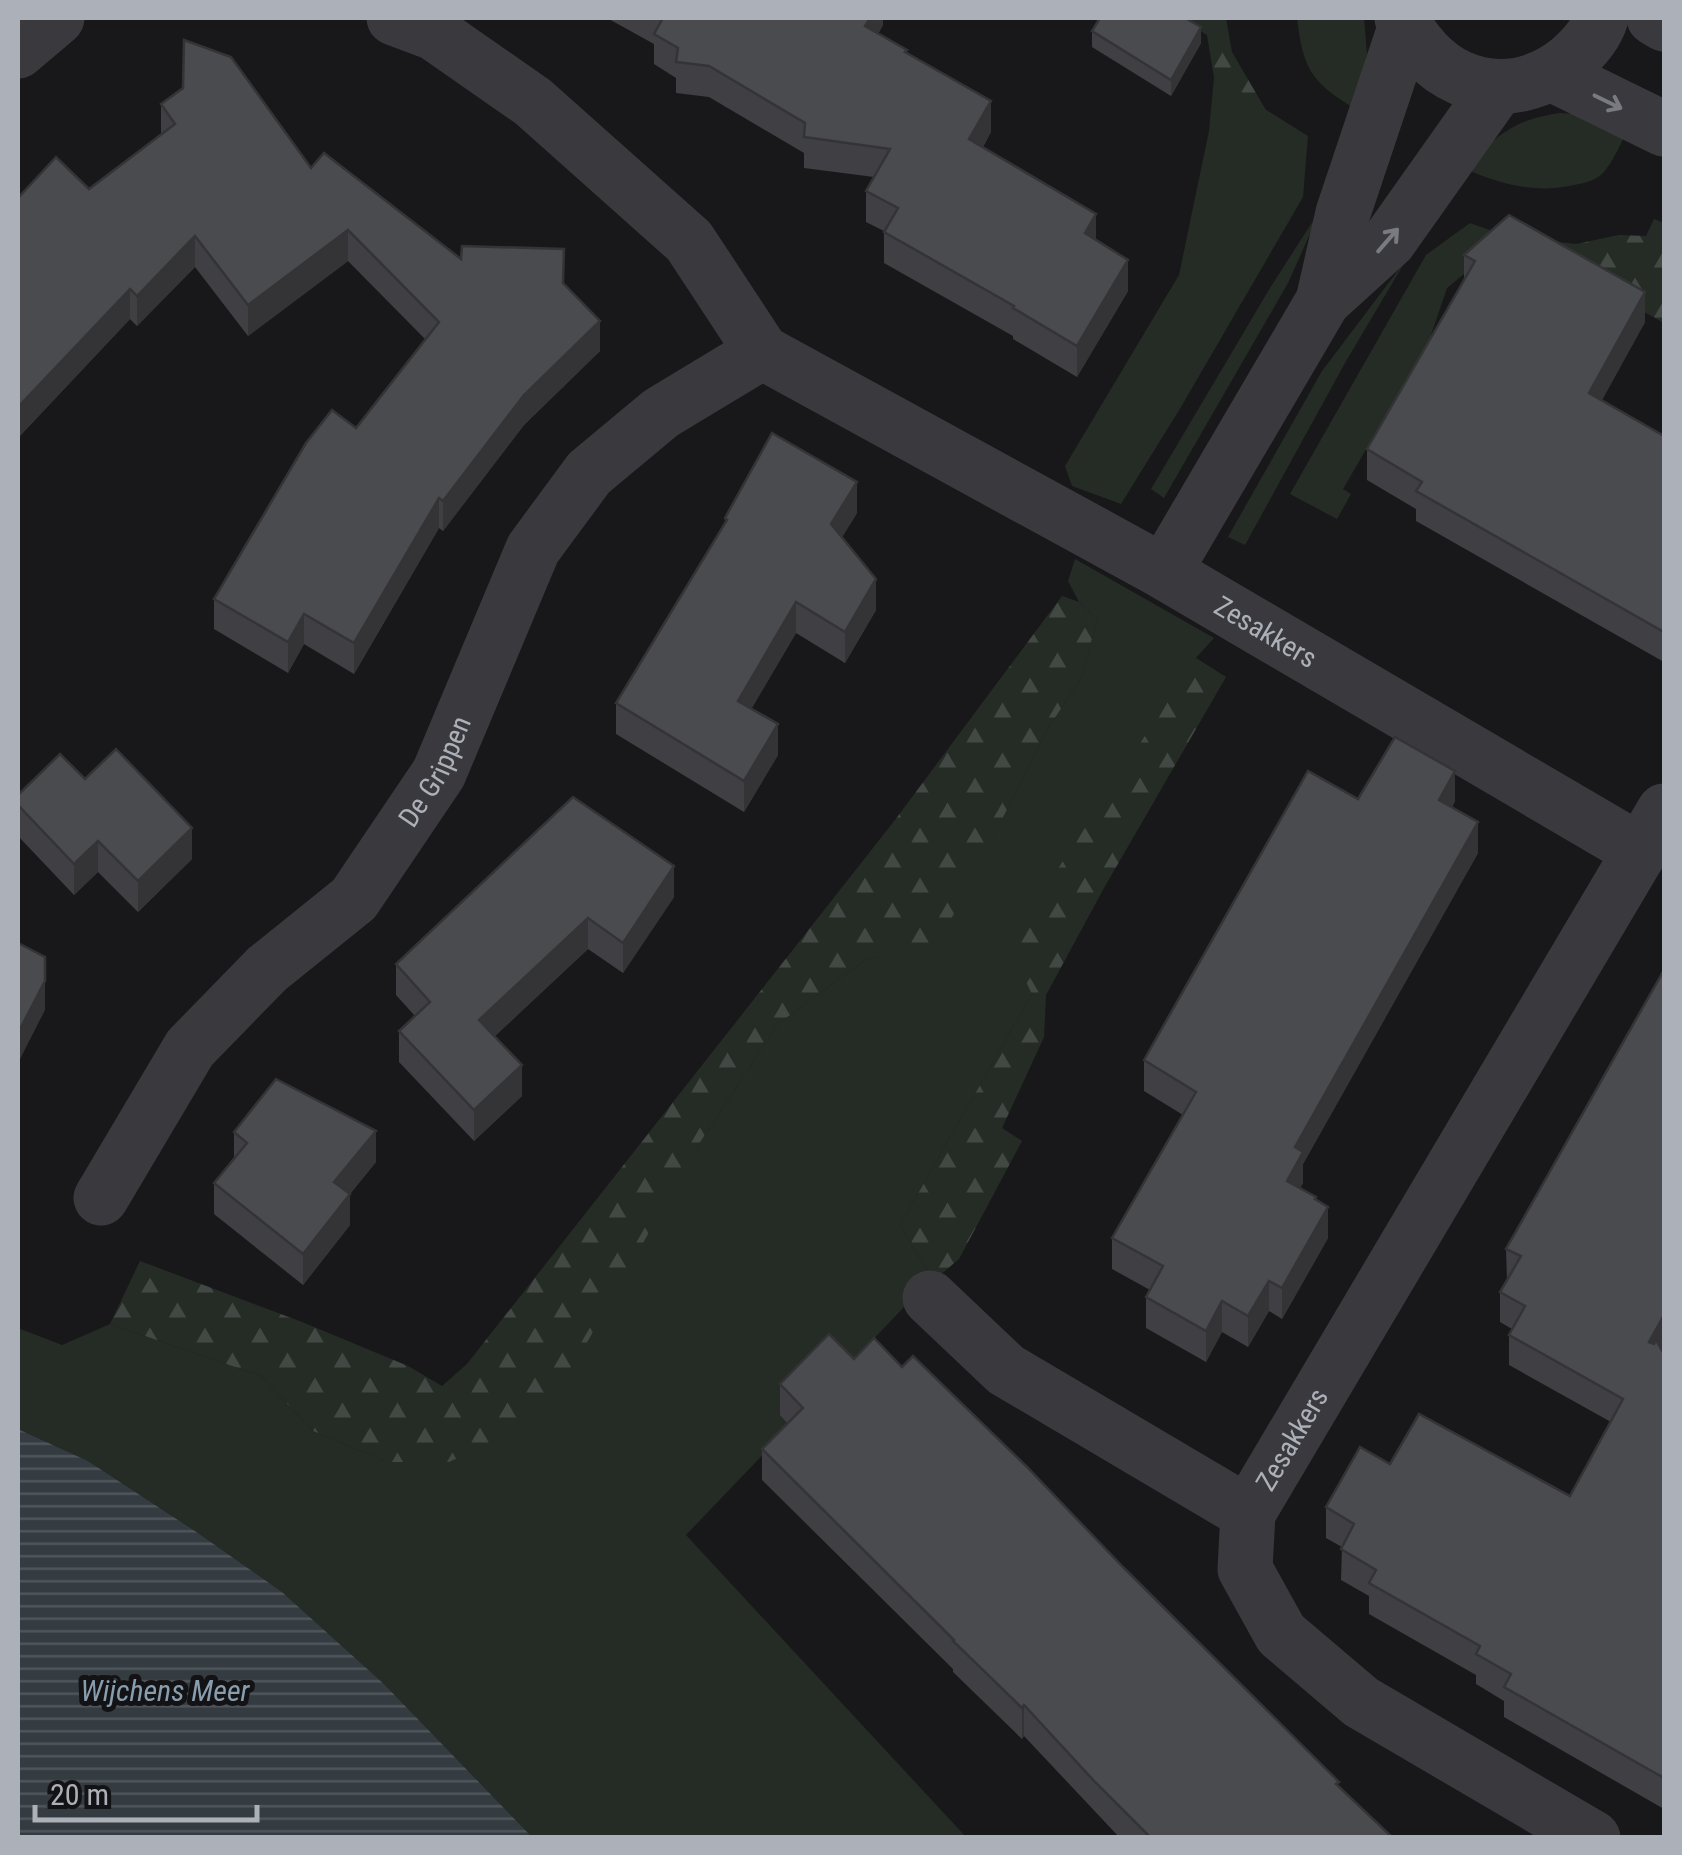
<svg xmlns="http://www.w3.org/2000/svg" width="1682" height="1855" font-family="'Roboto Condensed',sans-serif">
  <defs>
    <pattern id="forest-firs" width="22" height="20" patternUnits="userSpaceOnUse" patternTransform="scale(2.5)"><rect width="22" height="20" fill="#252c25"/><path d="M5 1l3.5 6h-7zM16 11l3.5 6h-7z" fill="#424843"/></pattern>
    <pattern id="water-rules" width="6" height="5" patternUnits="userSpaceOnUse" patternTransform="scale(2.5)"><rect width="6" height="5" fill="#343b41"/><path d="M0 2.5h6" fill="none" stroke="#4f555a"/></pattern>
  </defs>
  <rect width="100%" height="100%" fill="#18181a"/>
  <g fill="#252c25">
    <path d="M1297,18h67l3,36 -13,54c-44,-26 -51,-41 -57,-90z"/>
    <path d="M1214,77l94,59 -5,61 -122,210 -60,97 -49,-18 -7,-20 114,-191 30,-144z"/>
    <path d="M1560,113l21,1 46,17c-7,14 -14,31 -24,42 -8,8 -19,10 -29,12 -38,9 -74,-1 -109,-16 32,-34 47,-49 95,-56z"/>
    <path d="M1322,207l-34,76 -124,215 -13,-9 119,-201z"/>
    <path d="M1470,223l39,14 -62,51 -18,53 -86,148 8,5 -14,25 -47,-25 136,-239z"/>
    <path d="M1406,260l-61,103 -100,182 -17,-8 94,-166z"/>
    <path d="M1075,559l139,79 -18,20 -164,336 -132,231 33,56 -25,22 -222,232 280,302h-434l-148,-153 -102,-92 -84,-59 -110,-72 -70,-32v-101l44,17 48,-21 151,52 52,55 74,31 310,-315 81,-123 87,-64 75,-20 109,-213 33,-50 15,-57 -18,-18 -11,-21z"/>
  </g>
  <g fill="url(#forest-firs)">
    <path d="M1180,18h46l6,34 35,60 -53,-35 -7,-42z"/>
    <path d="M1654,219l10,4v100l-155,-86 67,7 43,-9 27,1z"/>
    <path d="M1062,596l17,6 18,18 -15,57 -33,50 -109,214 -75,19 -87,64 -81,123 -121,215 -73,75 -54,25h-62l-74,-31 -52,-55 -151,-52 30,-63 162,61 106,44 34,20 25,-22 428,-544z"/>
    <path d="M1196,658l30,19 -122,211 -58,107 -2,42 -42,91 20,13 -63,118 -26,22 -33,-56 132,-231 -24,-49z"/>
  </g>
  <path fill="url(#water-rules)" d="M18,1429l70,32 110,72 84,59 102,92 148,153h-514z"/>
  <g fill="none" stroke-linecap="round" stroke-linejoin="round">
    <g stroke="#3a3a3e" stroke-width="55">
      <path d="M394,18l40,15 99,69 156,139 73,111 402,220"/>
      <path d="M1402,18c3,10 9,17 16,26 39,50 102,56 151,17 13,-11 27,-27 32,-43"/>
      <path d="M1654,18l10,6"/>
      <path d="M18,51l39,-33"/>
      <path d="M1552,74l112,55"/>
      <path id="s1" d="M1498,87l-109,154 -66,60 -159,271 476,279"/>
      <path d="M1323,301l20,-88 62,-185"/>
      <path id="s2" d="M101,1198l89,-150 77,-79 87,-70 85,-126 94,-224 56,-76 72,-60 101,-61"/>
      <path d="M930,1298l76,72 242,143"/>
      <path id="s3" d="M1593,1838l-232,-136 -80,-68 -36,-65 3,-56 416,-702"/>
    </g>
  </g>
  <g fill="#404044">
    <path d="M607,18h276v7l-5,9 29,19 84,79 -8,15 113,93 32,51 -51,86 -64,-38v-3l-129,-73v-32l-18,-9v-31l8,-14 -70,-9v-15l-95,-56 -33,-4v-15l-22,-14v-20z"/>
    <path d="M1092,31l109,12 -30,53 -79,-49z"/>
    <path d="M161,104l150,64 150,91 103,25 36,67 -76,74 -81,106 -4,-3 -85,146 -50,-30 -16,29 -74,-44v-30l142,-171 69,-89 -77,-78 -100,75 -53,-69 -58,59 -7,-7 -112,119v8v-248l71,-9 72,-55z"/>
    <path d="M1464,255l181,67 -43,78 62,36v226l-248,-141v-12l-49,-29v-31l97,-170z"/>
    <path d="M857,513l-15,24 34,73 -31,53 -49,-30 -45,76 27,46 -34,57 -128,-78v-31l109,-179v-6z"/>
    <path d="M85,779l107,80 -54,53 -40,-40 -24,23 -56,-59v-41z"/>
    <path d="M1358,799l97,2 -3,6 26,46 -175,311v19l-3,5 16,12 12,38 -46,81 -13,-8 -21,36 -26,-15 -16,30 -60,-34v-31l4,-7 -38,-21v-31l71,-123 -39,-24v-31z"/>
    <path d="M674,897l-51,76 -35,-24 -94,88 28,59 -48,45 -75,-79v-31l16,-15 -19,-21v-31z"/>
    <path d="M1664,970v376l-2,4 2,4v455l-160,-92v-16l-28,-17v-9l-107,-61v-18l-28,-16 1,-33 -16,-9v-31l64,-43 180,32 41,-74 -102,-57v-30l3,-6 -12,-7v-30l7,-12 -1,-31z"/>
    <path d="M234,1132l142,30 -26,32v31l-47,60 -89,-71v-31l20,-24z"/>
    <path d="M854,1359l48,8 221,200 216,219 54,52h-273l-96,-102 -2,3 -69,-67v-3l-191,-189v-31l26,-25 -8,-9v-31z"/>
  </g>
  <g fill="#343437">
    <path d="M870,18h13v7l-18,32v-31z"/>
    <path d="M1201,27v16l-30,53v-16z"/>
    <path d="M991,101v31l-22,38v-31z"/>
    <path d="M1096,214v31l-11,-12z"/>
    <path d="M348,230v31l-100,75v-31z"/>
    <path d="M195,236v31l-58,59v-30z"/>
    <path d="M1128,260v31l-51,86v-31z"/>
    <path d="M130,289v30l-112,119v8v-39z"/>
    <path d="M1645,292v30l-56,101v-30z"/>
    <path d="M600,321v30l-76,74 -81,106v-30l81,-106z"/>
    <path d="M857,482v31l-26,42v-31z"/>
    <path d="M439,498v30l-85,146v-31z"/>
    <path d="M876,579v31l-31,53v-31z"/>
    <path d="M796,602v31l-58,99v-31z"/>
    <path d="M304,614v30l-16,29v-31z"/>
    <path d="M778,724v31l-34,57v-31z"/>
    <path d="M1455,771v30l-16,29v-30z"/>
    <path d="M1478,822v31l-175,311v19l-16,28v-30l8,-34z"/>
    <path d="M192,828v31l-54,53v-31z"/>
    <path d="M98,841v31l-24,23v-31z"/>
    <path d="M674,866v31l-51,76v-30z"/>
    <path d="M588,918v31l-109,102v-31z"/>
    <path d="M45,981v29l-27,53v-30z"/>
    <path d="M522,1065v31l-48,45v-31z"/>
    <path d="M376,1131v31l-42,51v-31z"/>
    <path d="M350,1194v31l-47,60v-31z"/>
    <path d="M1328,1207v31l-46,81v-31z"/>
    <path d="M1269,1281v30l-21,36v-31z"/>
    <path d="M1222,1301v31l-16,30v-31z"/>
    <path d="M1664,1315v31l-15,26v-30z"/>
    <path d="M1024,1705v31l-2,3v-31z"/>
  </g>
  <g fill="#4a4b4f" stroke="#343437" stroke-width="2.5">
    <path d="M663,18h207l-5,8 42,24 -2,2 86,49 -22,38 127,75 -11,19 43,27 -51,86 -64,-38 1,-2 -130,-74 14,-24 -32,-17 24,-42 -86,-12 1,-14 -96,-57 -33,-4 2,-14 -24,-14z"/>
    <path d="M1100,18h85l16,9 -30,53 -79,-49z"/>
    <path d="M184,40l47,17 80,111 13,-15 137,106 1,-13 102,3 -1,34 37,38 -76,74 -81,106 -4,-3 -85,145 -50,-29 -16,28 -74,-43 92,-156 26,-33 24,18 83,-106 -91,-92 -100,75 -53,-69 -58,60 -7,-7 -112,118v-209l38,-41 33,32 86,-65 -14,-20 22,-16z"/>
    <path d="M1509,215l136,77 -56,101 75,43v196l-248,-141 6,-9 -55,-33 108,-188 -11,-6z"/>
    <path d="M772,433l85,49 -26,42 45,55 -31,53 -49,-30 -58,99 40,23 -34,57 -128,-78 111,-183 -2,-2z"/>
    <path d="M1395,737l60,34 -16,29 39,22 -183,325 8,5 -16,29 29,16 -1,2 13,8 -46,81 -13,-7 -21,35 -26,-15 -16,30 -60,-34 17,-31 -51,-28 84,-146 -52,-32 164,-289 50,28z"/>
    <path d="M116,749l76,79 -54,53 -40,-40 -24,23 -56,-59v-10l42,-41 25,25z"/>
    <path d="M573,797l101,69 -51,77 -35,-25 -109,102 43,45 -48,45 -75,-79 31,-29 -34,-38z"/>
    <path d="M18,943l27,14v24l-27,52z"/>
    <path d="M1664,970v345l-15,27 5,2 2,-4 8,14v424l-160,-91 7,-13 -35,-20 4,-8 -111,-63 7,-13 -35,-21 13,-25 -28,-17 34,-60 30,17 29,-50 151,82 53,-97 -114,-64 16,-29 -25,-14 21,-36 -15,-7z"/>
    <path d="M276,1079l100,52 -42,51 16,12 -47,60 -89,-71 33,-40 -13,-11z"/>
    <path d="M829,1334l25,25 20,-21 28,29 11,-11 113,110 97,101 216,215 -3,2 57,54h-242l-56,-56 -71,-77 -2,3 -69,-67 1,-1 -192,-191 41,-41 -23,-24z"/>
  </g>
  <defs><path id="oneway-shaft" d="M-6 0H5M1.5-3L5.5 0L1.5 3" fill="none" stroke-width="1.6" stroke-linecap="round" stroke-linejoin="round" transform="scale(2.5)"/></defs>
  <g stroke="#797b81">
    <use href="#oneway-shaft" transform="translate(1608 102) rotate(26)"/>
    <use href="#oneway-shaft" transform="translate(1388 240) rotate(-49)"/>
  </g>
  <g text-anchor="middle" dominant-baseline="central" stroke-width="10" stroke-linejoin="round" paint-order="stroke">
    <g font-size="28" fill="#acb0b8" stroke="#131315">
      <text stroke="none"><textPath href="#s1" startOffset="710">Zesakkers</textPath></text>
      <text stroke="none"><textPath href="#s2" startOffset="548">De Grippen</textPath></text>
      <text stroke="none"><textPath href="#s3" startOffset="590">Zesakkers</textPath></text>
    </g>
    <g font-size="30" font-style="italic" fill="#889dae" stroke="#131315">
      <text x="165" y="1690">Wijchens Meer</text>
    </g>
  </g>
  <rect width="1682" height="1855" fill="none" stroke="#acb0b8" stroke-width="40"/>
  <path d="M35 1805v15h222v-15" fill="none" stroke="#acb0b8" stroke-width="5"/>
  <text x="50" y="1805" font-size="30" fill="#acb0b8" stroke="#131315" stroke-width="8" paint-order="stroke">20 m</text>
</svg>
